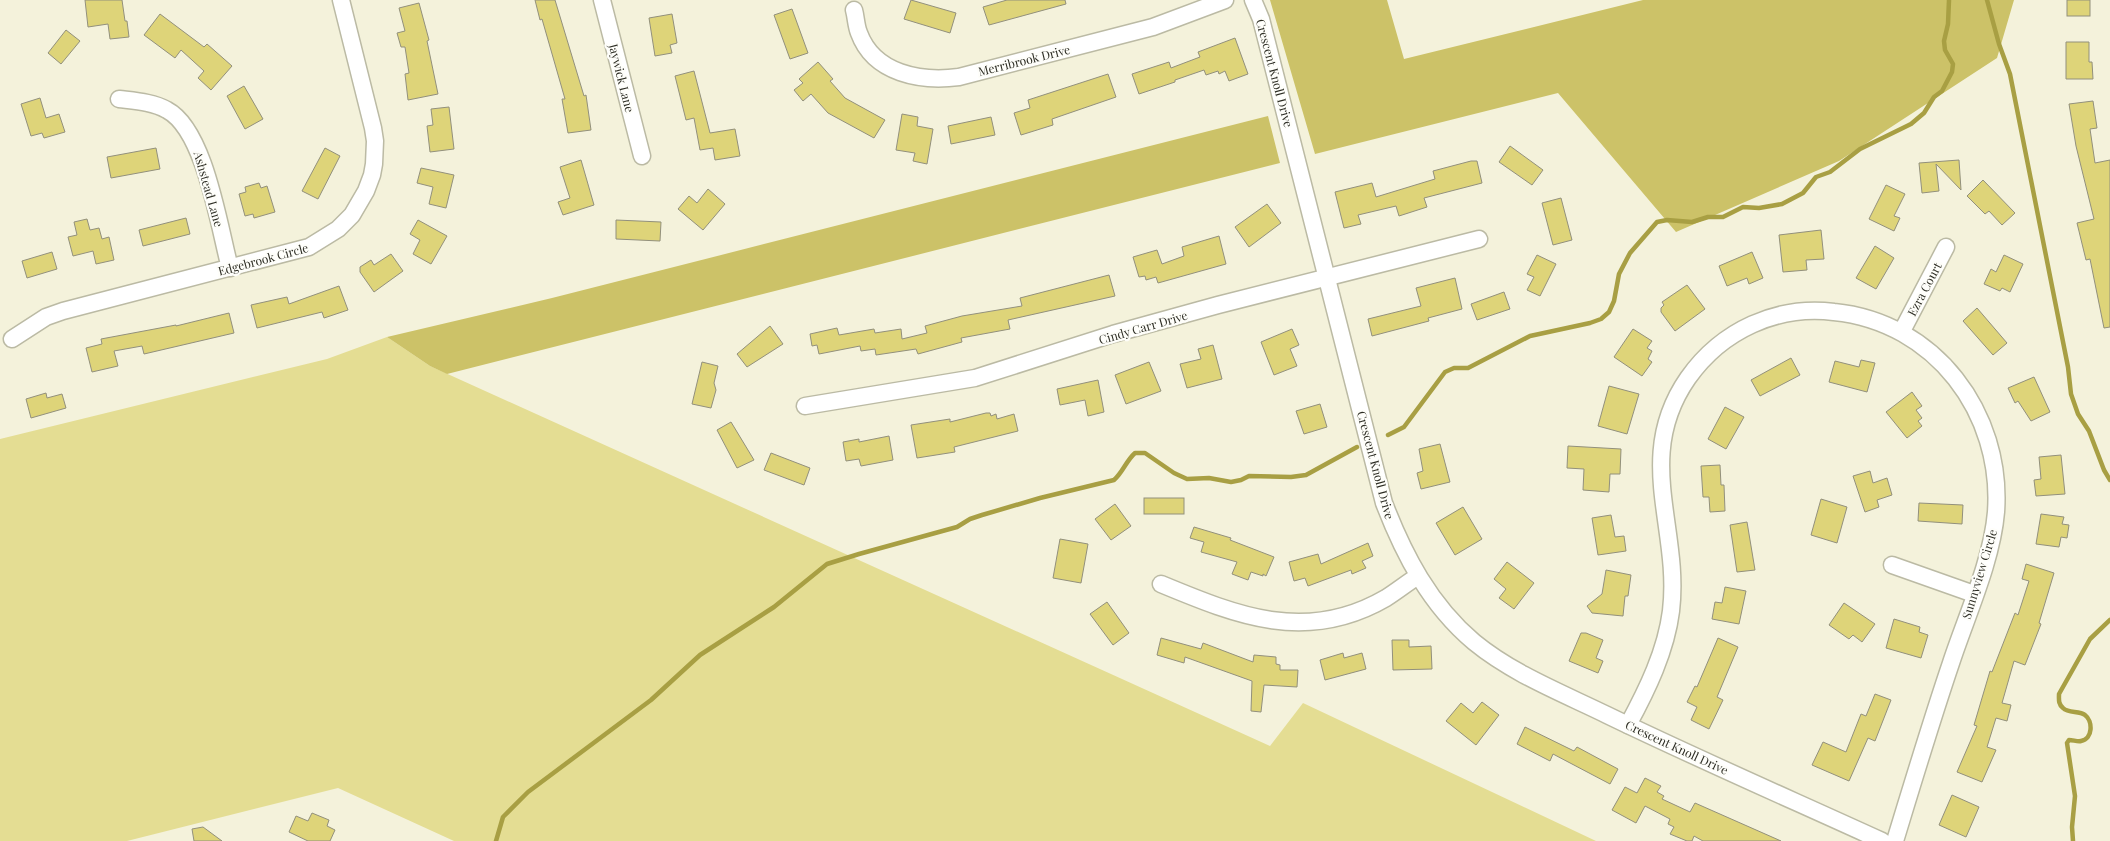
<svg xmlns="http://www.w3.org/2000/svg" width="2110" height="841" font-family="'Playfair Display',serif">
  <rect width="100%" height="100%" fill="#f4f2db"/>
  <path fill="#e4dd93" d="M387,337l43,29 840,380 33,-43 293,138h-1142l-116,-53 -211,53h-127v-402l327,-80z"/>
  <g fill="#ccc268">
    <path d="M1270,0h117l17,59 239,-59h371l-17,58 -158,103 -163,71 -118,-139 -243,61z"/>
    <path d="M1268,116l12,47 -833,211 -17,-8 -43,-29 165,-39z"/>
  </g>
  <g fill="none" stroke-linecap="round" stroke-linejoin="round">
    <g stroke="#a89f43" stroke-width="4.5">
      <path d="M1987,0l12,44 11,30 58,293 3,27 7,20 11,17 15,39 6,10"/>
      <path d="M1388,435l16,-8 41,-55 9,-4h14l62,-32 60,-13 11,-4 8,-7 5,-11 5,-27 11,-21 27,-31 10,-2 25,2 16,-5h15l20,-10 16,1 23,-4 21,-11 13,-16 14,-5 30,-23 51,-25 13,-11 10,-16 8,-6 10,-19 1,-8 -8,-14 -1,-9 4,-17 1,-24"/>
      <path d="M496,841l7,-24 25,-25 123,-92 49,-45 74,-48 53,-43 32,-10 98,-27 13,-8 12,-4 58,-17 74,-18c9,-8 12,-19 21,-27h10l29,20 13,6 22,-1 22,4 10,-2 8,-4 42,1 15,-2 51,-28"/>
      <path d="M2073,841l-1,-14 3,-31 -8,-53 2,-3c4,0 9,2 12,1 12,-2 12,-20 4,-26 -6,-5 -16,-1 -22,-7 -5,-4 -4,-9 -4,-14l31,-55 20,-19"/>
    </g>
  </g>
  <g fill="#ded479" stroke="#92907c">
    <path d="M85,0h37l3,21h2l2,16 -19,2 -2,-15 -20,3z"/>
    <path d="M535,0h20l29,96 2,-1 5,35 -23,3 -6,-34h3l-23,-80 -2,1z"/>
    <path d="M911,0l45,13 -6,20 -46,-14z"/>
    <path d="M1007,0h58l1,4 -77,21 -6,-18z"/>
    <rect x="2067" y="0" width="23" height="16"/>
    <path d="M419,3l10,37 -2,1 11,53 -30,6 -3,-26 4,-1 -4,-26h-4l-4,-14 8,-2 -6,-23z"/>
    <path d="M792,9l16,44 -18,6 -16,-44z"/>
    <path d="M160,14l44,33 3,-3 25,22 -21,24 -13,-12 6,-7 -23,-21 -6,8 -31,-23z"/>
    <path d="M672,14l5,29 -7,2 2,8 -17,3 -6,-38z"/>
    <path d="M66,30l14,11 -19,23 -13,-11z"/>
    <path d="M1235,38l13,36 -19,7 -4,-10 -6,3 -1,-3 -12,4 -2,-5 -29,10v2l-36,12 -7,-20 37,-12 2,6 29,-11 -2,-5z"/>
    <path d="M2066,42h23v20h3l1,17h-27z"/>
    <path d="M818,62l15,17 -3,2 15,17 40,22 -11,18 -46,-25 -17,-19 -8,7 -9,-11 9,-7 -4,-4z"/>
    <path d="M694,71l16,62 25,-4 5,27 -25,4 -2,-12 -13,2 -6,-32 -8,2 -11,-44z"/>
    <path d="M1108,74l8,23 -64,22 1,6 -32,10 -7,-22 16,-5 -2,-8z"/>
    <path d="M244,86l19,33 -18,10 -18,-33z"/>
    <path d="M40,98l6,20 13,-4 6,18 -21,6 -2,-5 -11,3 -10,-32z"/>
    <path d="M2093,101l4,27 -7,1 5,34 15,-3v167l-6,1 -14,-69 -4,1 -9,-37 17,-4 -18,-73 -7,-42z"/>
    <path d="M449,107l5,42 -24,3 -3,-26 6,-1 -2,-16z"/>
    <path d="M902,114l16,3 -1,9 16,3 -6,35 -14,-3 2,-8 -19,-3z"/>
    <path d="M991,117l4,18 -44,9 -3,-18z"/>
    <path d="M1510,146l33,24 -11,15 -33,-23z"/>
    <path d="M156,148l4,21 -49,9 -4,-21z"/>
    <path d="M325,148l15,8 -22,43 -16,-8z"/>
    <path d="M581,160l13,45 -31,10 -5,-13 12,-4 -10,-31z"/>
    <path d="M1959,160l2,30 -25,-26 3,27 -17,2 -3,-30z"/>
    <path d="M1471,161h6l5,22 -58,15 3,9 -28,9 -3,-10 -38,9 3,9 -17,4 -9,-36 37,-9 4,14 59,-18 -2,-8z"/>
    <path d="M421,168l33,7 -8,33 -17,-4 4,-17 -16,-4z"/>
    <path d="M1983,180l32,33 -13,12 -13,-14 -4,3 -18,-18z"/>
    <path d="M259,183l2,5 6,-2 8,26 -21,6 -1,-4 -8,2 -6,-22 7,-2 -1,-5z"/>
    <path d="M1886,185l19,9 -11,22 6,2 -6,13 -25,-12z"/>
    <path d="M708,189l17,15 -22,26 -25,-21 11,-13 8,7z"/>
    <path d="M1561,198l11,42 -19,5 -11,-42z"/>
    <path d="M1267,204l14,19 -32,24 -14,-20z"/>
    <path d="M186,218l4,16 -47,12 -4,-16z"/>
    <path d="M87,219l3,11 9,-2 3,11 7,-2 5,23 -18,4 -3,-13 -20,5 -5,-19 9,-2 -3,-13z"/>
    <path d="M418,220l29,16 -16,28 -18,-10 7,-14 -10,-6z"/>
    <path d="M616,220l45,2 -1,19 -44,-2z"/>
    <path d="M1821,230l3,29 -18,1 1,10 -24,2 -4,-37z"/>
    <path d="M1219,236l7,28 -68,19 -2,-6 -10,3 -1,-4 -6,1 -6,-20 24,-7 5,14 22,-8 -2,-9z"/>
    <path d="M1875,246l19,12 -18,31 -20,-11z"/>
    <path d="M52,252l5,17 -30,9 -5,-17z"/>
    <path d="M1752,252l11,26 -14,6 -2,-6 -20,8 -8,-20z"/>
    <path d="M391,254l12,17 -29,21 -14,-20v-5l11,-7 3,5z"/>
    <path d="M1537,255l19,9 -16,32 -13,-6 7,-13 -7,-3z"/>
    <path d="M2004,255l19,9 -13,28 -8,-4 -2,3 -16,-7 7,-15 5,3z"/>
    <path d="M1109,275l6,21 -107,24 2,9 -49,9 1,4 -44,12 -2,-5 -40,6 -1,-6 -14,2 -1,-5 -41,8 -2,-9 -5,1 -2,-12 27,-6 2,7 35,-6 1,4 26,-4 1,10 25,-6 -2,-7 37,-10 60,-10 -2,-8z"/>
    <path d="M1455,278l7,31 -34,9 1,3 -57,15 -4,-17 53,-13 -5,-18z"/>
    <path d="M1687,285l18,24 -30,22 -14,-19v-4l3,-3 -2,-3z"/>
    <path d="M339,286l9,24 -24,8 -2,-6 -65,16 -6,-23 36,-8 2,7z"/>
    <path d="M1504,292l6,17 -33,11 -6,-16z"/>
    <path d="M1977,308l30,35 -14,12 -30,-34z"/>
    <path d="M229,313l5,20 -90,21 -2,-8 -28,5 4,15 -26,6 -6,-24 16,-4 -1,-5 75,-14v1z"/>
    <path d="M770,326l13,18 -36,23 -10,-13z"/>
    <path d="M1292,329l7,16 -9,4 7,17 -23,9 -13,-33z"/>
    <path d="M1633,329l19,12 -5,7 5,3 -4,8 4,3 -10,14 -28,-19z"/>
    <path d="M1213,345l9,34 -35,9 -7,-24 21,-5 -3,-10z"/>
    <path d="M1791,358l9,17 -40,21 -9,-16z"/>
    <path d="M1861,360l14,3 -8,29 -38,-10 6,-21 24,6z"/>
    <path d="M702,362l16,4 -4,17 2,7 -5,18 -19,-4z"/>
    <path d="M1149,362l12,29 -35,13 -11,-29z"/>
    <path d="M2034,377l16,35 -19,9 -13,-20 -3,2 -7,-15z"/>
    <path d="M1098,380l6,32 -16,4 -3,-16 -25,5 -3,-16z"/>
    <path d="M1609,386l30,8 -12,40 -29,-8z"/>
    <path d="M1912,392l10,14 -6,4 6,8 -4,3 4,5 -15,12 -21,-26z"/>
    <path d="M46,393l1,5 15,-4 4,14 -35,10 -5,-19z"/>
    <path d="M1320,404l7,23 -23,7 -8,-23z"/>
    <path d="M1725,407l19,10 -18,32 -18,-10z"/>
    <path d="M986,413h4l1,3 5,-2 1,5 17,-5 4,17 -64,16 1,5 -38,6 -6,-33 39,-6v3z"/>
    <path d="M731,422l23,38 -17,8 -20,-38z"/>
    <path d="M889,436l4,24 -32,6 -2,-7 -13,2 -3,-19 16,-3v3z"/>
    <path d="M1440,444l10,38 -29,7 -4,-16 6,-2 -4,-22z"/>
    <path d="M1568,446l53,3 -1,25h-10l-1,18 -26,-2 1,-21 -17,-1z"/>
    <path d="M771,453l39,15 -6,17 -40,-15z"/>
    <path d="M2061,455l4,39 -29,2 -2,-16 7,-1 -2,-22z"/>
    <path d="M1720,465l1,20h3l1,26 -15,1 -1,-15h-6l-2,-31z"/>
    <path d="M1870,471l3,12 14,-5 5,17 -15,5 2,7 -14,5 -12,-36z"/>
    <rect x="1144" y="498" width="40" height="16"/>
    <path d="M1821,499l26,8 -10,36 -26,-8z"/>
    <path d="M1919,503l44,2 -1,19 -44,-3z"/>
    <path d="M1115,504l16,22 -20,14 -16,-21z"/>
    <path d="M1463,507l19,32 -27,16 -19,-32z"/>
    <path d="M2041,514l23,3 -2,7 7,1 -2,13 -6,-1 -2,10 -23,-3z"/>
    <path d="M1611,515l4,22 9,-1 2,15 -28,4 -6,-37z"/>
    <path d="M1747,522l8,48 -18,2 -7,-47z"/>
    <path d="M1194,527l37,11 -1,2 44,17 -8,19 -3,-2v2l-12,-4 -3,8 -16,-6 5,-12 -36,-10 3,-10 -14,-4z"/>
    <path d="M1060,539l28,5 -7,39 -28,-5z"/>
    <path d="M1368,543l5,13 -11,5 4,7 -14,6 -1,-4 -43,16 -3,-8 -11,3 -5,-19 29,-8 3,10z"/>
    <path d="M1507,562l27,21 -20,26 -15,-11 7,-9 -12,-10z"/>
    <path d="M2026,564l28,9 -15,50 2,1 -16,41 -11,-4 -12,42 9,2 -4,16 -11,-3 -9,29 9,3 -14,32 -25,-10 20,-46 -3,-1 16,-54 2,1 23,-59 3,2 11,-34 -7,-2z"/>
    <path d="M1606,570l25,5 -3,21h-3l-2,20 -31,-3 -5,-7 15,-12z"/>
    <path d="M1725,587l21,4 -7,33 -27,-5 3,-17 7,1z"/>
    <path d="M1107,602l22,31 -16,12 -23,-31z"/>
    <path d="M1844,603l31,21 -13,18 -9,-7 -4,4 -20,-14z"/>
    <path d="M1894,619l26,8 -1,5 9,3 -7,23 -35,-10z"/>
    <path d="M1581,633h5l17,7 -7,18 7,3 -5,12 -29,-12z"/>
    <path d="M1161,638l40,11 2,-6 50,19 1,-7 22,2v7l4,1v5h18l-1,17 -33,-2 -3,27 -10,-1 1,-30 -67,-24 -1,6 -27,-8z"/>
    <path d="M1718,638l20,9 -21,50 6,3 -14,29 -18,-9 6,-13 -10,-5 8,-16 2,1z"/>
    <path d="M1392,640h17v7l22,-1 1,23 -39,1z"/>
    <path d="M1343,653l1,5 18,-5 4,16 -41,11 -5,-20z"/>
    <path d="M1875,694l16,6 -16,41 -7,-3 -19,43 -37,-16 11,-23 23,10 15,-38 5,2z"/>
    <path d="M1482,702l17,13 -23,30 -30,-24 15,-18 12,10z"/>
    <path d="M1525,727l49,24 3,-4 41,22 -8,15 -57,-30 -3,7 -33,-17z"/>
    <path d="M1645,778l16,8 -4,6 7,4 -2,3 28,13 5,-9 86,38h-78l-9,-5 -2,5h-5l-17,-7 4,-7 -6,-3 2,-5 -25,-13 -9,17 -24,-13 13,-23 12,6z"/>
    <path d="M1952,795l27,12 -13,30 -27,-12z"/>
    <path d="M312,813l17,7 -2,6 8,4 -5,11h-22l-19,-9 7,-16 12,5z"/>
    <path d="M203,827l19,14h-28l-2,-12z"/>
  </g>
  <g fill="none" stroke-linecap="round" stroke-linejoin="round">
    <defs>
      <g id="street">
        <path d="M602,0l40,156"/>
        <path d="M1253,0l8,19 123,484c20,52 46,102 90,139 39,32 88,51 133,73 91,44 183,84 275,126"/>
        <path d="M854,10c2,7 2,16 5,23 15,41 62,49 100,44l194,-50 72,-27"/>
        <path d="M119,99c16,2 34,3 48,11 38,20 52,117 63,158"/>
        <path d="M1902,331l44,-84"/>
        <path d="M12,339l34,-22 17,-6 246,-64 29,-18 14,-14 14,-24 6,-16 2,-11 1,-23 -2,-13 -32,-128"/>
        <path d="M805,406l170,-28 138,-44 105,-29 261,-66"/>
        <path d="M1892,565l82,29"/>
        <path d="M1161,584c77,32 146,60 225,14 11,-7 21,-15 32,-22"/>
        <path d="M1628,725c19,-35 38,-74 43,-114 10,-83 -38,-154 17,-233 34,-48 89,-73 146,-66 101,10 169,101 162,200 -4,49 -30,105 -45,151 -20,59 -38,119 -56,178"/>
      </g>
    </defs>
    <use href="#street" stroke="#bbbaa4" stroke-width="19"/>
    <use href="#street" stroke="#fff" stroke-width="16"/>
  </g>
  <g text-anchor="middle" dominant-baseline="central" stroke-width="4.5" stroke-linejoin="round" paint-order="stroke">
    <g font-size="12" fill="#2d2d24" stroke="#fefefa">
      <text transform="translate(1024 60) rotate(-14)">Merribrook Drive</text>
      <text transform="translate(1275 73) rotate(75)">Crescent Knoll Drive</text>
      <text transform="translate(622 78) rotate(76)">Jaywick Lane</text>
      <text transform="translate(209 189) rotate(74)">Ashstead Lane</text>
      <text transform="translate(263 259) rotate(-15)">Edgebrook Circle</text>
      <text transform="translate(1924 289) rotate(-62)">Ezra Court</text>
      <text transform="translate(1143 327) rotate(-16)">Cindy Carr Drive</text>
      <text transform="translate(1376 465) rotate(75)">Crescent Knoll Drive</text>
      <text transform="translate(1979 574) rotate(-73)">Sunnyview Circle</text>
      <text transform="translate(1677 747) rotate(25)">Crescent Knoll Drive</text>
    </g>
  </g>
</svg>
